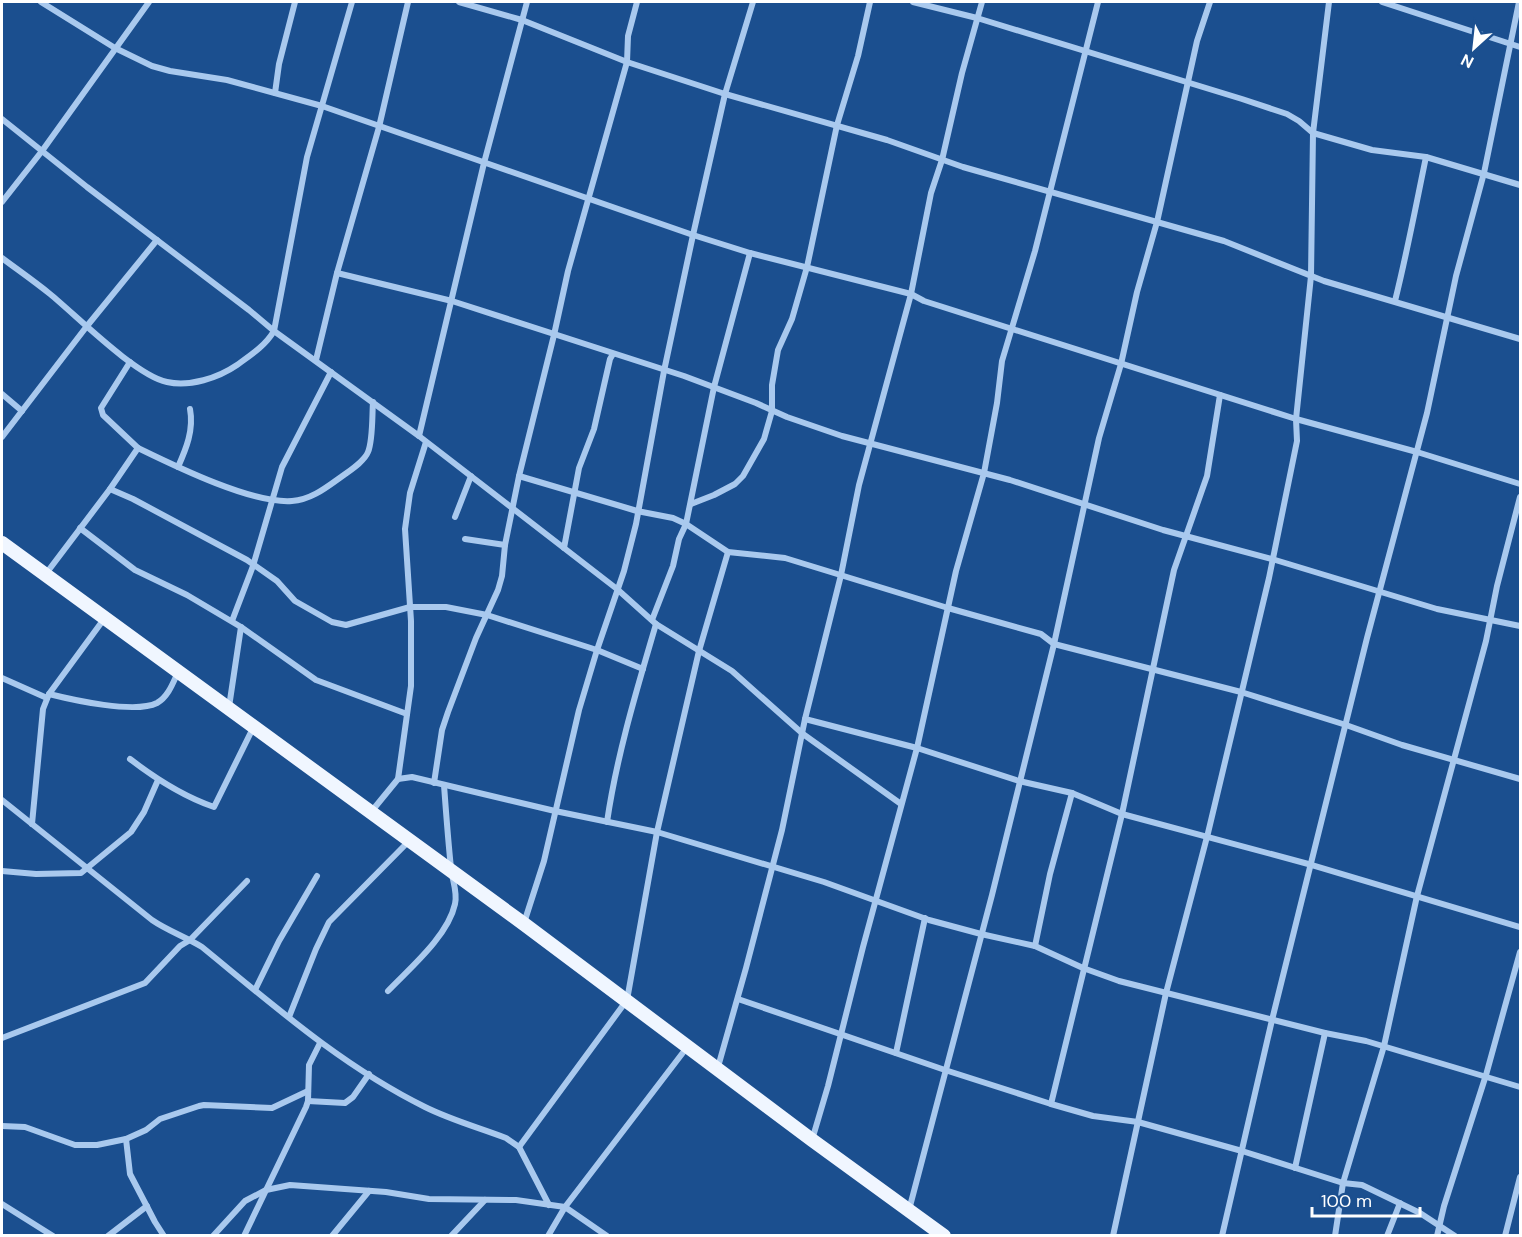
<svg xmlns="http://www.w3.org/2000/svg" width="1522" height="1237" font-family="'DM Sans',sans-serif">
  <rect width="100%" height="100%" fill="#1b4f8f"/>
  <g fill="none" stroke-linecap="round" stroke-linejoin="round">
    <g stroke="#a9c9ee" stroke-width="6">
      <path d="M41,2l74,46 37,18 18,5 57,9 95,26 371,129 57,18 161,41 13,7 372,118 121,33 103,32"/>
      <path d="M459,2l63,18 105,42 98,32 162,46 76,27 261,74 100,40 196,58"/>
      <path d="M913,2l64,16 265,81 45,15 12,7 14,12 59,17 54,7 94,28"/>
      <path d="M1382,2l138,45"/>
      <path d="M275,93l4,-29 16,-62"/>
      <path d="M2,119l85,68 162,123 25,21 145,105 198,153 39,35 76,47 71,63 98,70"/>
      <path d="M2,202l40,-51 107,-149"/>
      <path d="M2,258c16,12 32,23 48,36 27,22 85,81 117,88 23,5 51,-4 70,-17 14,-10 28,-19 37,-34l33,-174 45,-155"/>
      <path d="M337,273l115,28 232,75 72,27 31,14 55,19 168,44 153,50 109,29 165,50 83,17"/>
      <path d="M1395,301c12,-48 21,-96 31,-144"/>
      <path d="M316,360l21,-87 42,-146 29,-125"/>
      <path d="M2,394l20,17"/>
      <path d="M419,436l65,-273 43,-161"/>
      <path d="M2,437l85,-111 70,-86"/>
      <path d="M138,448c37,18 114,56 154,53 19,-1 35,-14 49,-24 8,-6 23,-15 27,-25 5,-12 4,-36 5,-50"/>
      <path d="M178,467c8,-18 16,-37 12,-58"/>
      <path d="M519,476l118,35 36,7 13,6 42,28 57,6 163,50 93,26 13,10 187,48 105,33 56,20 118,34"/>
      <path d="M110,489l23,10 114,61 30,21 18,20 37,21 14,3 64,-18h36l41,8 110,35 46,19"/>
      <path d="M691,504l23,-9 21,-11 8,-8 21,-37 8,-28v-26l6,-35 14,-31 15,-52 30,-142 21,-69 12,-54"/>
      <path d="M455,517l16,-41"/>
      <path d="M80,528l55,42 52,25 54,32 75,53 91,34"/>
      <path d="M465,539l40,6"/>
      <path d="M564,548l15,-80 15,-39 16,-70 3,-5"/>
      <path d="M45,575l65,-86 28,-41 -35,-33 -2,-7 29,-46"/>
      <path d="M652,620l21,-54 6,-27 7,-15 28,-137 36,-134"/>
      <path d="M232,621l21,-55 29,-99 49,-95"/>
      <path d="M2,678l45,20"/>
      <path d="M49,694c24,6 86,20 108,9 11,-6 16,-20 21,-31"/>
      <path d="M229,707l12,-80"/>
      <path d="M805,719l112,29 102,33 53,12 50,21 190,51 208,62"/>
      <path d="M130,759c26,20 52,37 84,48l40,-81"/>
      <path d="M398,779l13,-93v-65l-6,-92 5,-36 16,-51"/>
      <path d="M434,783l8,-53 6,-18 28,-74 22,-48 4,-14 3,-31 14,-69 35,-141 14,-64 59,-209 1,-26 9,-34"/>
      <path d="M2,800l150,120c16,11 34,17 50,27 71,58 140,119 223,160 26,13 55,21 81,31l13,9 30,58"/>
      <path d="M371,812l27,-33 14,-2 143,34 102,21 167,50 105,38 52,14 54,12 48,22 36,13 206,52 41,8 154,46"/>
      <path d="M607,822c10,-68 30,-133 49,-198"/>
      <path d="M32,824l11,-115 6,-15 55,-75"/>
      <path d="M2,871l34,3 45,-1 50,-41 13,-20 14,-32"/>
      <path d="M524,923l20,-62 35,-151 18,-60 27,-79 12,-47 28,-153 29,-136 32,-141 28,-92"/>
      <path d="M1035,946l15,-72 22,-81"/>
      <path d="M255,990l24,-49 38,-65"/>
      <path d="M388,991c22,-23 60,-55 67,-87 3,-12 -3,-24 -4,-36 -3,-28 -5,-56 -7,-83"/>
      <path d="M738,999l207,71 106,34 42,12 45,6 104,29 101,32 19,2 58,28 35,23"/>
      <path d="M289,1017l27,-68 13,-27 80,-81"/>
      <path d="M2,1038l143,-55 35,-37 10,-6 57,-59"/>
      <path d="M896,1053l29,-135"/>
      <path d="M718,1067l28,-99 36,-138 23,-111 36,-144 18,-90 52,-191 20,-101 11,-33 20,-87 20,-71"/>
      <path d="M308,1101l37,2 8,-6 16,-23"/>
      <path d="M1051,1104l71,-290 52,-244 33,-94 13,-81"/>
      <path d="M2,1126l23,1 50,18h22l29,-6 20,-9 14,-11 39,-13 5,-1 68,3 36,-17"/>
      <path d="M126,1139l4,35 25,48 9,14"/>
      <path d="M812,1140l16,-54 35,-139 54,-199 39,-177 28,-98 13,-70 5,-42 33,-110 63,-249"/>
      <path d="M519,1147l108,-147 30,-168 42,-181 29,-99"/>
      <path d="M1295,1168l30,-135"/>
      <path d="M2,1204l51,32"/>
      <path d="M909,1210l83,-315 62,-251 45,-206 22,-74 16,-72 20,-70 40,-181 13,-39"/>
      <path d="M108,1236l39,-30"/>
      <path d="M213,1236l32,-35 21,-11 24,-5 96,7 43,7 87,1 49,7 42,29"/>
      <path d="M244,1236l62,-129 2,-6 1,-36 11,-22"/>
      <path d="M332,1236l37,-45"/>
      <path d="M451,1236l34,-36"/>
      <path d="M548,1236l17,-29 123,-161"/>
      <path d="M1113,1236l53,-243 42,-160 61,-255 28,-137 -1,-22 15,-143 2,-143 16,-131"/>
      <path d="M1222,1236l50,-216 95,-382 60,-225 29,-137 28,-103 35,-171"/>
      <path d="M1335,1236l8,-53 41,-137 33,-150 69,-255 11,-55 23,-89"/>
      <path d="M1387,1236l13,-33"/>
      <path d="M1437,1236l7,-30 42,-131 34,-123"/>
      <path d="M1505,1236l15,-59"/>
    </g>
    <path stroke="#f0f6ff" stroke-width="14" d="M2,543l522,381 288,216 132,96"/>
  </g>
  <rect width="1522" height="1237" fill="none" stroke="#ffffff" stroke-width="6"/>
  <g transform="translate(1474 48) rotate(207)" stroke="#1b4f8f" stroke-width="4.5" paint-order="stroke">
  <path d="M0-4.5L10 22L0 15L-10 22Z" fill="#ffffff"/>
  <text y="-9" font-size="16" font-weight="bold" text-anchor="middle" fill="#ffffff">N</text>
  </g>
  <path d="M1312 1207v9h108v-9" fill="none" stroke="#ffffff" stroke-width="3"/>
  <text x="1321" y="1207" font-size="18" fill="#ffffff" stroke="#1b4f8f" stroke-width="4.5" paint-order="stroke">100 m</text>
</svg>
